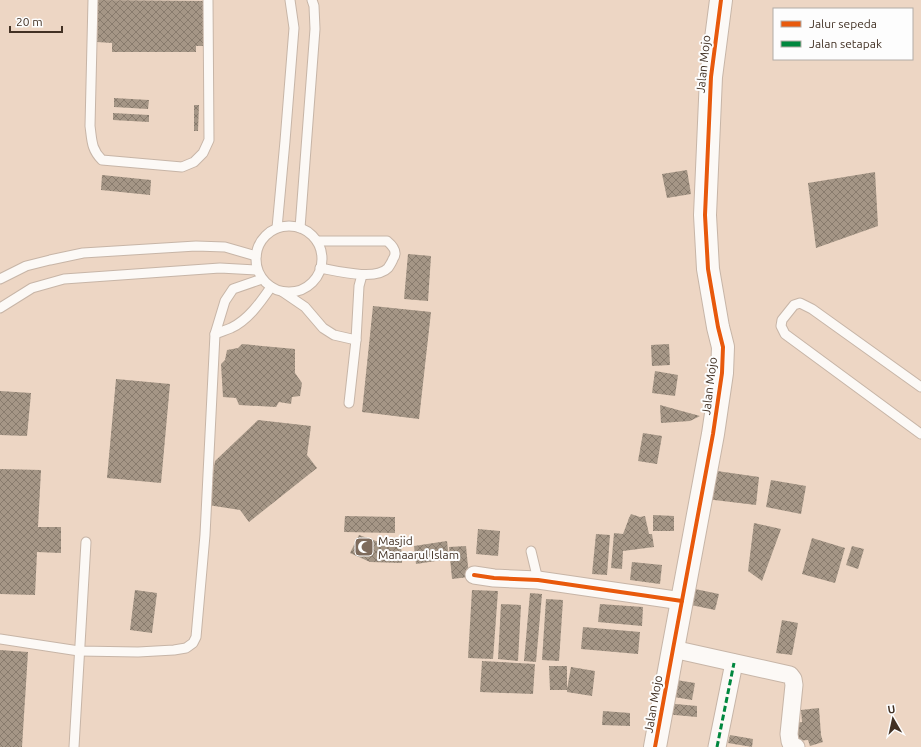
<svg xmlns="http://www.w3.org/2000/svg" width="921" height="747" font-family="Ubuntu,sans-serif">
  <defs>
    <pattern id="building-cross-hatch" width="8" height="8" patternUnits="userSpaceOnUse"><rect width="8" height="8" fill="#a59686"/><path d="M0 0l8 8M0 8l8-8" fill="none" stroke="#887b6d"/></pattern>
  </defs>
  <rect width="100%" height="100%" fill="#edd6c4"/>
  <g fill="url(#building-cross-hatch)">
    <path d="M98,0l108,1 -2,45h-8v6h-84v-9l-15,-1z"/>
    <path d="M114,98l35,2 -1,9 -34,-2z"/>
    <path d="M194,105h5l-1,26h-4z"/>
    <path d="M113,113l36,2v7l-36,-2z"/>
    <path d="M687,170l4,24 -24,4 -5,-24z"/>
    <path d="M875,172l3,54 -62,22 -8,-65z"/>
    <path d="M102,175l49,5 -1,15 -49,-5z"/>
    <path d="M408,254l23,2 -3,45 -24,-2z"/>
    <path d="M373,306l58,6 -12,107 -57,-7z"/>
    <path d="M242,344l53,5v24l7,10 -2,13 -8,1 -1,7 -12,-2 -3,5 -37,-2 -3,-7 -13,-1 -2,-33 4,-4 2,-10 11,-2z"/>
    <path d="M669,344l1,21 -18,1 -1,-21z"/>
    <path d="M655,371l23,4 -3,21 -23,-3z"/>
    <path d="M116,379l54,5 -9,99 -54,-5z"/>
    <path d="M0,391l31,2 -4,43 -27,-1z"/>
    <path d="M660,405l40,11 -10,5 -29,2z"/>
    <path d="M258,420l53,6 -4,29 10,13 -68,54 -9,-12 -32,-5 7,-44z"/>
    <path d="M643,433l19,3 -5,28 -19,-3z"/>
    <path d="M0,469l41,1 -3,57h23v26l-24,-1 -2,43 -35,-1z"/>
    <path d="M710,470l49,7 -3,28 -50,-6z"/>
    <path d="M771,480l35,6 -5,28 -35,-7z"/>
    <path d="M631,514l9,3 5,-1 4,18h3l2,13 -31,4 -1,18 -11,-1 3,-35 9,1 5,-13v-1z"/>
    <path d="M653,515l21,1v15h-21z"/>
    <path d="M345,516l50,1v16l-51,-1z"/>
    <path d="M754,523l27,6 -19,52 -14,-10z"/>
    <path d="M478,529l22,2 -2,25 -22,-2z"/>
    <path d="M596,534l14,1 -3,40 -15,-1z"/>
    <path d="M359,535l20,7 2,-5 20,6 1,20 -32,-1 -20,-9z"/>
    <path d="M812,538l33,10 -10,35 -33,-9z"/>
    <path d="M447,541l2,18 -33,5 -2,-18z"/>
    <path d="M466,546l3,31 -17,2 -3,-32z"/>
    <path d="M852,546l12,3 -6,20 -12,-4z"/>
    <path d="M632,562l30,3 -2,19 -30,-4z"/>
    <path d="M695,589l24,5 -4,16 -24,-5z"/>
    <path d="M135,590l22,3 -5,40 -22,-3z"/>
    <path d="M472,590l26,1 -5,68 -25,-1z"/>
    <path d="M530,593l12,1 -6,68 -12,-1z"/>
    <path d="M546,599l17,1 -4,61 -17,-1z"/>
    <path d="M501,604l20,1 -3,56 -20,-2z"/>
    <path d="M600,604l43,3 -1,19 -44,-4z"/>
    <path d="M782,620l16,3 -6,32 -16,-2z"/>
    <path d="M583,627l57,5 -2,22 -57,-5z"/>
    <path d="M0,650l28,2 -6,95h-22z"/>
    <path d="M482,661l53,3 -2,30 -53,-2z"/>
    <path d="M549,666h18v23l4,-22 24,4 -3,25 -25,-4v-2h-17z"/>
    <path d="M670,679l25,4 -3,17 -24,-4z"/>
    <path d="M665,703l32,3v11l-33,-3z"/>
    <path d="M819,708l2,27 2,7 -13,4 -2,-6 -13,1 -2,-18 9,-1 -1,-12z"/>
    <path d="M603,711l27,2v13l-28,-1z"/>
    <path d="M730,735l23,4 -1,8 -24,-4z"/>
  </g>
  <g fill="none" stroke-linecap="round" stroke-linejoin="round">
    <defs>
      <g id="lane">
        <path d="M93,0l-3,126c2,14 1,23 12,34l80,7 12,-5 9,-9 6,-13 -1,-140"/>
        <circle cx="289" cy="259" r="33"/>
        <path d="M277,228l8,-87 9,-113 -4,-28"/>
        <path d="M300,228l15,-199 -1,-23 -2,-6"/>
        <path d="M317,241h70c6,5 11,11 6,18 -1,3 -3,6 -5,9 -12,13 -51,3 -68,0"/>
        <path d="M0,279l26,-13 24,-6 33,-7 113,-7 29,1 31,9"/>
        <path d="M283,292l22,15 18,21 11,7 22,5"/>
        <path d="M0,308l32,-20 32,-9 156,-11 37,2"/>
        <path d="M215,334c5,-2 11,-4 16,-6 17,-8 29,-25 40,-41"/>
        <path d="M921,387l-109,-78 -12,-6 -6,2 -12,15 -1,6 4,8 136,100"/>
        <path d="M349,403l7,-63 3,-54 3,-11"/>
        <path d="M531,551l7,29"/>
        <path d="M0,639l79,12 59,1 36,-2 12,-2 7,-5 3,-6 9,-102 10,-201 10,-33 8,-12 29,-10"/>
        <path d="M74,747l12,-205"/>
      </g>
      <g id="street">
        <path d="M474,575l20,3 44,2 144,21"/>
        <path d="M673,649l117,26 3,4 1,6 -5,49 1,7 2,5 4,1"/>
        <path d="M717,747l17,-84"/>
      </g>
      <path id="secondary" d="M655,747l18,-98 40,-215 9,-61 1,-26 -5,-20 -10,-58 -3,-54 6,-138 10,-77"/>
    </defs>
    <use href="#lane" stroke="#c7b5a7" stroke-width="11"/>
    <use href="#street" stroke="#c7b5a7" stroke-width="19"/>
    <use href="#secondary" stroke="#c7b5a7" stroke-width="24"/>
    <use href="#lane" stroke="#fcf9f6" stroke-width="9"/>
    <use href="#street" stroke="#fcf9f6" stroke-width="17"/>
    <use href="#secondary" stroke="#fcf9f6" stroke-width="22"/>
    <path stroke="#00873e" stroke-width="3" stroke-dasharray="6 3" stroke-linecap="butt" d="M717,747l17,-84"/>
    <defs>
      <g id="cycleway">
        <path d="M474,575l20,3 44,2 144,21"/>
        <path d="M655,747l18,-98 40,-215 9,-61 1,-26 -5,-20 -10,-58 -3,-54 6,-138 10,-77"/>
      </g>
    </defs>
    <use href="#cycleway" stroke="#fdfdfd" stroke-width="6"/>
    <use href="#cycleway" stroke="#e8590c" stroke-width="4"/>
  </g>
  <defs>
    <symbol id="mosque-square" viewBox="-11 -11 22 22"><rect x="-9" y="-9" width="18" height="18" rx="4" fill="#7e6b5c" stroke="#fdfdfd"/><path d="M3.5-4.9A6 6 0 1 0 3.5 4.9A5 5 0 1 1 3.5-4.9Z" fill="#fff"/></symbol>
  </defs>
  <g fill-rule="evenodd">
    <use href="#mosque-square" x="353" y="536" width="22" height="22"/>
  </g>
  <g text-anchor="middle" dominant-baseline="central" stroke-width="4" stroke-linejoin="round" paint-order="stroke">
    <g font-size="12" fill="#423124" stroke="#fdfdfd">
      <text transform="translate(703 64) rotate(-84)">Jalan Mojo</text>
      <text transform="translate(709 386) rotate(-83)">Jalan Mojo</text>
      <text transform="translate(653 704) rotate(-80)">Jalan Mojo</text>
    </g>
    <g font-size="12" fill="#423124" stroke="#fdfdfd" text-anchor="start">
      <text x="378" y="540">Masjid<tspan x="378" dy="14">Manaarul Islam</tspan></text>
    </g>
  </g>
  <rect x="773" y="8" width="140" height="52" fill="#fdfdfd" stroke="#b2aba6"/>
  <rect x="781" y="21" width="20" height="6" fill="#e8590c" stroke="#b2aba6"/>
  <text x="809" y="28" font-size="12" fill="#423124">Jalur sepeda</text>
  <rect x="781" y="41" width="20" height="6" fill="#00873e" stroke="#b2aba6"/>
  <text x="809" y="48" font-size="12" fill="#423124">Jalan setapak</text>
  <g transform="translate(893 719) rotate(351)" stroke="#fdfdfd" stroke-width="3" paint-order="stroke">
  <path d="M0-3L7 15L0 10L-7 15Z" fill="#423124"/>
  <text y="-6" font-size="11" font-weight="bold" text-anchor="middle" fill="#423124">U</text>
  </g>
  <path d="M10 26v6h52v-6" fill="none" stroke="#423124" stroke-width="2"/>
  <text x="16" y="26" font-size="12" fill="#423124" stroke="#fdfdfd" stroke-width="3" paint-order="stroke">20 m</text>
</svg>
